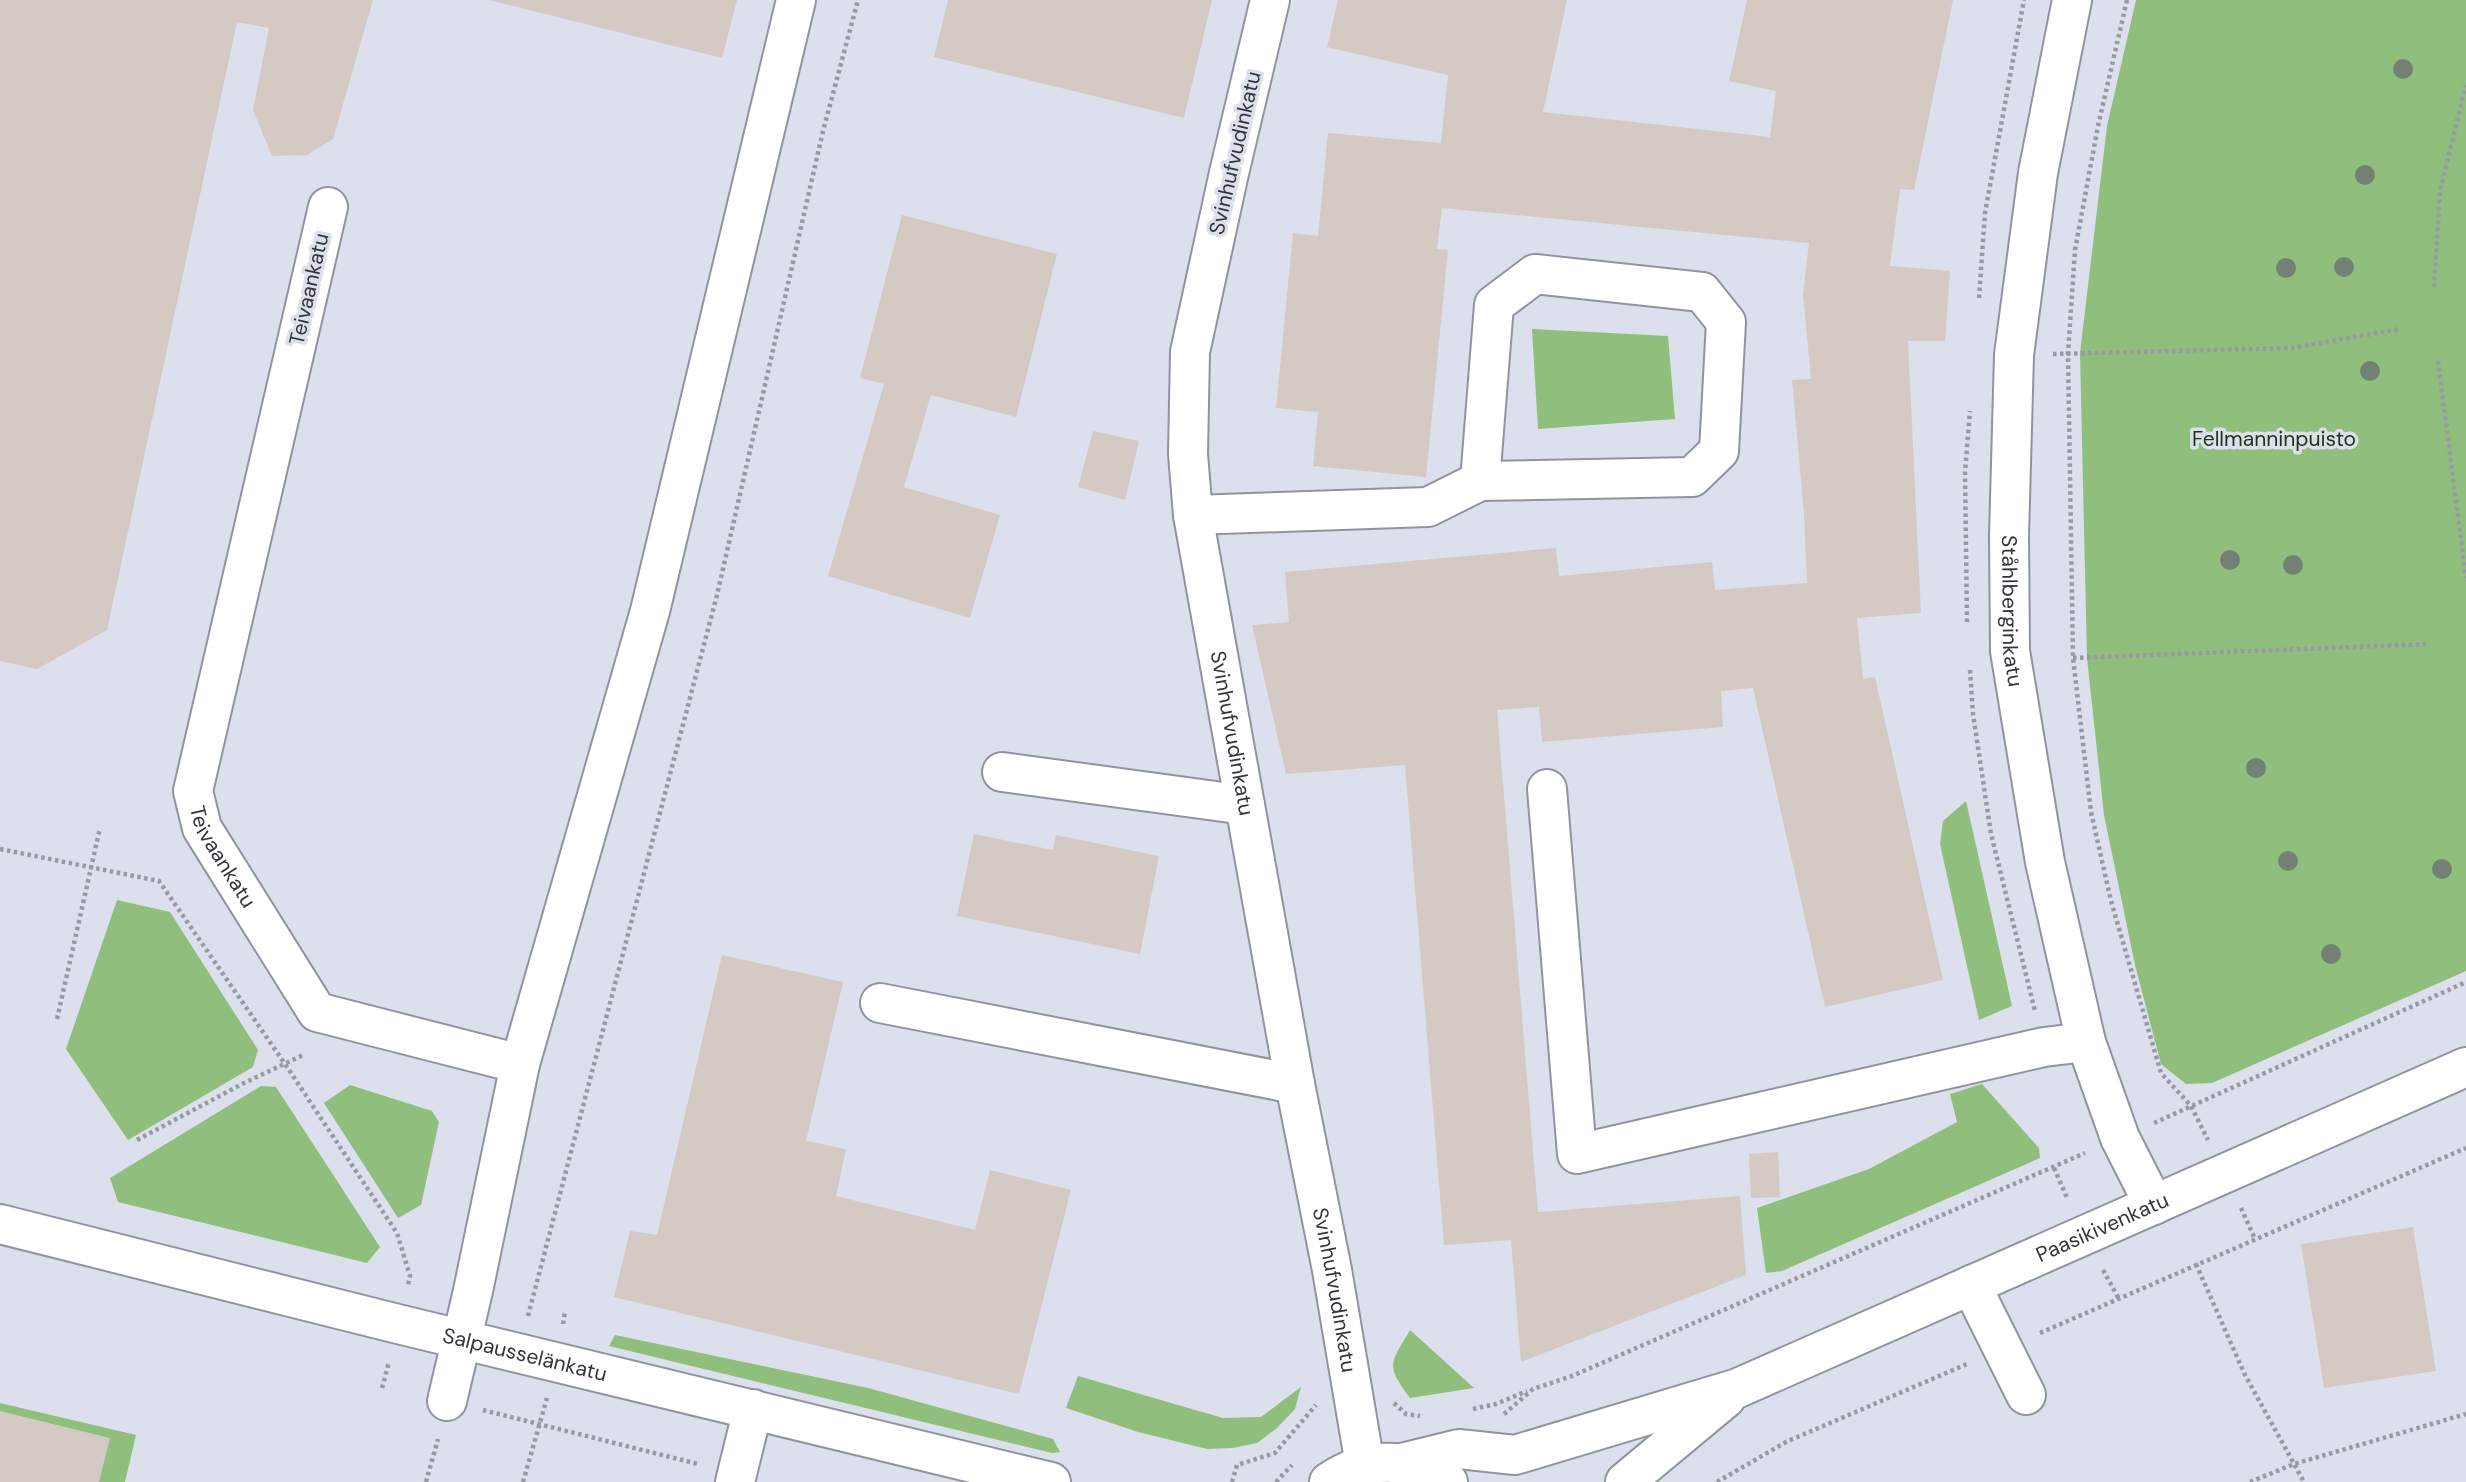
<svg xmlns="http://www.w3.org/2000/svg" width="2466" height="1482" font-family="'DM Sans',sans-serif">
  <rect width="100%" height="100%" fill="#dbe0ec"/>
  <g fill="#8fbe7d">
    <path d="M2136,0h330v971l-254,112 -26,1 -25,-20 -26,-99 -31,-150 -17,-157 -7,-305 27,-227z"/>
    <path d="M1532,329l136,7 7,83 -137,10z"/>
    <path d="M1966,801l46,205 -33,14 -39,-176 3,-23z"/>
    <path d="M117,900l53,12 88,138 -5,17 -125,73 -62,-91z"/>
    <path d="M1982,1084l57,64 1,10 -258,113 -16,2 -9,-65 112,-39 88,-47 -7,-28z"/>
    <path d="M350,1085l82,26 7,11 -18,83 -23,13 -74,-115z"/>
    <path d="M261,1086l15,1 104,160 -13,16 -249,-61 -8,-24z"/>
    <path d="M1410,1330l64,58 -64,10c-25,-34 -20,-33 0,-68z"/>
    <path d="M615,1335l253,53 185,51 7,13 -8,1 -443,-107z"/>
    <path d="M1078,1376l145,42 38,-1 40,-30 -6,22 -18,19 -20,15 -24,5 -26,1 -69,-17 -72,-24z"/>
    <path d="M0,1403l136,32 -11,47h-125z"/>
  </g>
  <g fill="#d5c9c3">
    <path d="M0,0h373l-40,139 -26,16 -35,1 -19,-46 16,-82 -32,-6 -130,608 -70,39 -37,-8z"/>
    <path d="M489,0h248l-15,58z"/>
    <path d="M948,0h264l-28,118 -250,-61z"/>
    <path d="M1338,0h229l-24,112 227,25 6,-46 -47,-10 18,-81h206l-39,190 -14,-1 -10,77 60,5 -5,70h-37l13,272 -64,5 6,61 12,-2 68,303 -118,27 -72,-319 -32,3 2,36 -181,15 -3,-35 -42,3 41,502 202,-16 6,79 -225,87 -10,-122 -67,5 -39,-480 -119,9 -34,-149 37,-3 -4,-50 271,-24 3,28 153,-14 3,28 92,-7 -3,-70 -12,-133 19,-1 -8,-85 6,-51 -367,-35 -5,41 11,1 -22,227 -113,-11 5,-54 -42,-4 17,-175 25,3 10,-103 113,10 7,-68 -121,-28z"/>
    <path d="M902,215l155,39 -41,163 -85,-22 -27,92 96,28 -30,103 -142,-42 56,-192 -24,-6z"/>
    <path d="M1093,431l46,10 -14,59 -47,-13z"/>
    <path d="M974,834l79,16 3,-15 103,21 -19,98 -183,-38z"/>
    <path d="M722,955l121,27 -37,159 40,8 -10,47 139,34 15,-60 81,20 -52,204 -405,-97 16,-66 27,4z"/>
    <path d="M1778,1152l2,45 -29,1 -2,-44z"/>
    <path d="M2413,1227l23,144 -112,17 -23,-144z"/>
    <path d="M0,1411l110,27 -11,44h-99z"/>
  </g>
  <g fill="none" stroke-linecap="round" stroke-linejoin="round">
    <defs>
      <g id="minor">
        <path id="s1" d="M1270,0l-41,173 -39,179 -2,102 5,61 102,569 37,186 33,195"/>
        <path id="s2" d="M2072,0l-34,173 -24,182 -5,181 1,115 35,211 41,180 34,96 34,67"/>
        <path id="s3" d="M328,207l-135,584 9,37 115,184 203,52 -47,227 -26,110"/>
        <path d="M1193,515l235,-8 52,-26 212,-4 27,-26 7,-129 -24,-30 -167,-18 -41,31 -14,176"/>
        <path d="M1002,772l243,33"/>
        <path d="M1547,789l30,365 467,-107 42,-5"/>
        <path d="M880,1003l415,81"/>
        <path d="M520,1064l130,-453 146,-611"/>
        <path id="s4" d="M0,1224l398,100 653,158"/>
        <path d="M1971,1285l55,110"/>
        <path id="s5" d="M1402,1463l57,-14 56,6 223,-67 728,-321"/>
        <path d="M735,1482l18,-73"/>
        <path d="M1329,1482c40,-27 79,-24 119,0"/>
        <path d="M1625,1482l101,-84"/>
      </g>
    </defs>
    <use href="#minor" stroke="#90949f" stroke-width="42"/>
    <g stroke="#979aa3" stroke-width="4.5" stroke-dasharray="3.5 3.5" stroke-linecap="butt">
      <path d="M2127,0l-29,126 -23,124 -7,103 5,305 18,154 20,89 50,172 30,33 17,34"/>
      <path d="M2434,287l6,-96 26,-106"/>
      <path d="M1979,298l6,-85 39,-213"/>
      <path d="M2053,354l238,-6 109,-19"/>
      <path d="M2438,361l28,217"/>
      <path d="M1967,622l-2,-150 5,-61"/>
      <path d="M2073,658l357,-14"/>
      <path d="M1970,670l3,44 18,120 44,177"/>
      <path d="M0,849l159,32 126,183 112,169 13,43 -2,9"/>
      <path d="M57,1019l43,-191"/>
      <path d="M2154,1123l312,-141"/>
      <path d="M137,1140l107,-57 61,-29"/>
      <path d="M2054,1168l14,32"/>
      <path d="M2241,1208l14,31"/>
      <path d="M2196,1264l49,111 59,107"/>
      <path d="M2103,1270l16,29"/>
      <path d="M528,1316l189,-721 106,-464 35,-131"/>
      <path d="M563,1324l2,-13"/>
      <path d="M2040,1333l426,-185"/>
      <path d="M382,1388l7,-26"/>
      <path d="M1394,1403l12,11 14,2"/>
      <path d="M1473,1409l23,-5 31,-13"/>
      <path d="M483,1410l215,54"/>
      <path d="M1504,1414l29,-25 39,-13 513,-223"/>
      <path d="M426,1482l12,-43"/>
      <path d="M523,1482l24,-84"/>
      <path d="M1232,1482l5,-17 38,-12 41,-48"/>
      <path d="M1276,1482l16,-17"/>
      <path d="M1717,1482l69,-40 181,-78"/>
      <path d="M2250,1482l44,-18 172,-50"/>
    </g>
    <use href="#minor" stroke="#fff" stroke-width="38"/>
  </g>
  <g fill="#728174">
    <circle cx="2403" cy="69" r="10"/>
    <circle cx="2365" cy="175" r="10"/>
    <circle cx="2344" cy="267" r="10"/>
    <circle cx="2286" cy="268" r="10"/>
    <circle cx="2370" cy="371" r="10"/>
    <circle cx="2230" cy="560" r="10"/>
    <circle cx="2293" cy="565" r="10"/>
    <circle cx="2256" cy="768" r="10"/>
    <circle cx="2288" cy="861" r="10"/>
    <circle cx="2442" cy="869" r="10"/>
    <circle cx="2331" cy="954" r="10"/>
  </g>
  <g text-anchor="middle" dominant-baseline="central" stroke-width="7" stroke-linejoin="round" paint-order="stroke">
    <g font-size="21" fill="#33353a" stroke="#dbe0ec">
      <text transform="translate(1235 153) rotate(-77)">Svinhufvudinkatu</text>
      <text transform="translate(309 289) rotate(-77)">Teivaankatu</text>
      <text stroke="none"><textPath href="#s2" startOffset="616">Ståhlberginkatu</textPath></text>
      <text stroke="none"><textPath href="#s1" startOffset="746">Svinhufvudinkatu</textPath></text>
      <text stroke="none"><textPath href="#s3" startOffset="672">Teivaankatu</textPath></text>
      <text stroke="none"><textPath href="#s5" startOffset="746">Paasikivenkatu</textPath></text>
      <text stroke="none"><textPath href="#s1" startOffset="1312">Svinhufvudinkatu</textPath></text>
      <text stroke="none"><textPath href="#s4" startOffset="541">Salpausselänkatu</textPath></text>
    </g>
    <g font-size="21" fill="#1c3412" stroke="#dbe0ec">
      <text x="2274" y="439">Fellmanninpuisto</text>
    </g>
  </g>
</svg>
